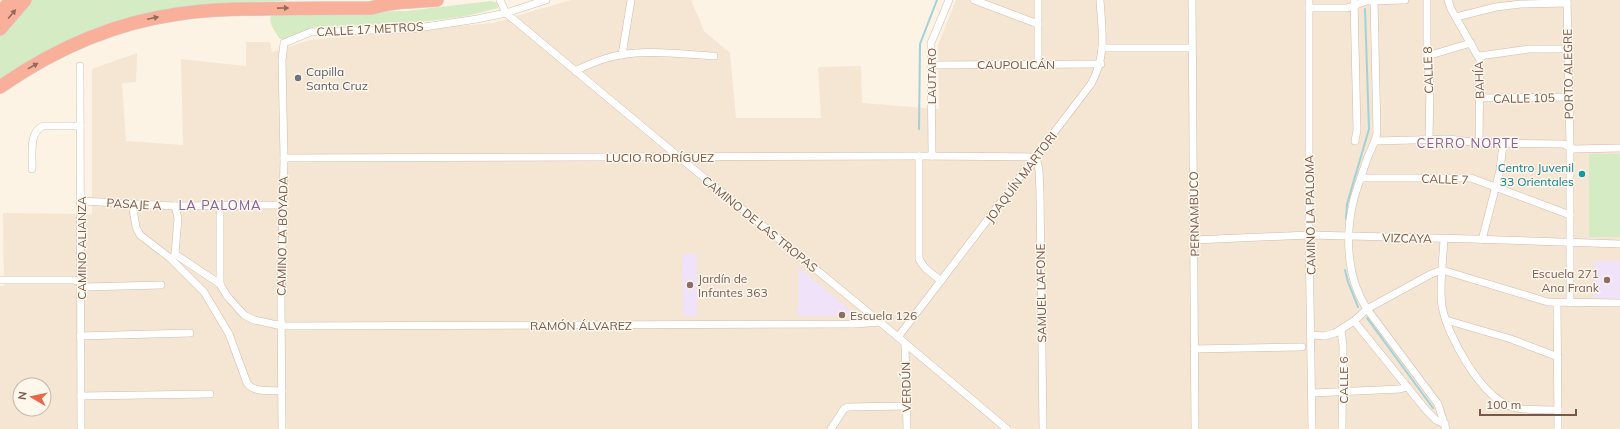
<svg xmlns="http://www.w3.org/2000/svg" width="1620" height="429" font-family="Mulish,sans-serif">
  <rect width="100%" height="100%" fill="#fdf3e5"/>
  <path fill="#f5e5d3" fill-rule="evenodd" d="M571,0h120l13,31 26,22 6,65h85l-3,-51 43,-1 1,37 77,6 -1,-64 18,-45h664v429h-1620v-143h4l-1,-73 89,1v-145l45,-16 -1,29 -14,1 4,58 57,4 -2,-86 65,7v-24h24l2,10 38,-12 183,-17zM20,385h24v24h-24z"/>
  <g fill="#f0e2f9">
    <path d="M682,254h15v62h-14z"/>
    <path d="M1594,261h26v38l-26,-1z"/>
    <path d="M798,267l56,46v3h-56z"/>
  </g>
  <g fill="#d5ebc3">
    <path d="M31,0h252l4,1 -59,2 -40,3 -97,26 -35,14 -25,13 -31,20v-42z"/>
    <path d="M491,1l6,2 1,5 -31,8 -29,4 -29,3 -94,4 -31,13 -4,-1c-5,-8 -12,-15 -9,-25l135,-3z"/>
    <rect x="1589" y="154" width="31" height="83"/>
  </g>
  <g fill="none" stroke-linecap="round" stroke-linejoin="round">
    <g stroke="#9fd2d9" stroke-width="2">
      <path d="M919,129l1,-85 17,-44"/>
      <path d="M1346,219l1,-15 22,-75 -4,-120"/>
      <path d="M1345,270l3,12 10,25"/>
      <path d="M1367,318l66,90"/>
    </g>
    <defs>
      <g id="street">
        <path d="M500,0l6,13 173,144 201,165 127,107"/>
        <path d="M974,0l64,24"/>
        <path d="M1038,0v64"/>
        <path d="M1192,0l3,429"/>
        <path d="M1309,0v235l3,194"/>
        <path d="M1354,0l3,130 -2,11"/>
        <path d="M1374,0l3,133c-2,11 -8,19 -11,29 -4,13 -10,27 -13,41 -8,34 -6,76 14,106l71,95 8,25"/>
        <path d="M1427,0v60l3,22 -1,57"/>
        <path d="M1448,0l3,9 29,51 -1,83"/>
        <path d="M1567,0l3,147v156"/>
        <path d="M1309,8h38l20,-7 38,-1"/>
        <path d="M1456,17l40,-10 25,-3 46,-1"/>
        <path d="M1102,48h90"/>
        <path d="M622,55l9,-55"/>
        <path d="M1427,56l44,-13"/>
        <path d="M1479,56l50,-7h39"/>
        <path d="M931,65l170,-1"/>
        <path d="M80,66l1,363"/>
        <path d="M575,71c10,-5 19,-9 29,-12 34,-11 74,-5 110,-3"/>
        <path d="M1480,98l89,-1"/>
        <path d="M1376,141l73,-2 30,4 84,1 11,5 46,-1"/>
        <path d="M919,156v103l6,9 16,13"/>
        <path d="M932,156l-1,-113 18,-43"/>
        <path d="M284,158l635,-2 117,1 3,13 1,23 3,236"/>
        <path d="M32,169c1,-14 -4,-36 11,-43h37"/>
        <path d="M1362,178h109l99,37"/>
        <path d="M81,201l94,5 108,-1"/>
        <path d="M132,204l4,23 4,8 30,23 34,34 25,42 18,49c7,10 23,7 35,8"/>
        <path d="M220,206v78"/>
        <path d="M1444,239c-1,22 -5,46 -2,67 5,30 40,92 70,101 14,4 31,2 46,3"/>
        <path d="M1194,240l115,-5 163,4 148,5"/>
        <path d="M1482,240l18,-70 3,-26"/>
        <path d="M175,254l45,30 7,12 17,19 10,5 28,6 574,-2 24,-2"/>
        <path d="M175,254l3,-36 -3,-12"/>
        <path d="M0,280h74l4,1 8,6 75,-2"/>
        <path d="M1557,303l1,126"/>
        <path d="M1446,320l65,19 47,18"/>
        <path d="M1354,321l72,89 10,10 9,4"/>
        <path d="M1341,330l2,16 -1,83"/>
        <path d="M1312,335l12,1 11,-3 19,-12 13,-12 64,-35 11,-4 106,32 72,1"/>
        <path d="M80,336l110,-3"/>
        <path d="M898,337l193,-253c16,-29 11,-52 9,-84"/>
        <path d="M905,344l2,85"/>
        <path d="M1194,349l108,-2"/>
        <path d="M1313,393l87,-4 7,-2"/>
        <path d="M81,396l129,-2"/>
        <path d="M282,429l-1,-130 3,-141 -2,-98 2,-17 27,-11 100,-3 66,-10 29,-6 40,-13"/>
        <path d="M831,429l13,-20 4,-2 58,-1"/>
      </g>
      <g id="highway">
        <path d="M0,13l11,-13"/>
        <path d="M0,29l25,-29"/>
        <path d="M0,87c53,-37 113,-64 178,-73 26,-4 54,-5 81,-5 37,-1 75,-1 112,-1 22,-7 43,-6 66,-8"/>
      </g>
    </defs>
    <use href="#street" stroke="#d1bcad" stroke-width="8"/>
    <use href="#highway" stroke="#d9d0cc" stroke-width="14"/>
    <use href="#street" stroke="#fff" stroke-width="7"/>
    <use href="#highway" stroke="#f9b09b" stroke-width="13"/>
  </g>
  <defs><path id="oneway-solid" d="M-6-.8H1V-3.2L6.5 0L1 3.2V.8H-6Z"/></defs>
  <g fill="#916a59">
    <use href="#oneway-solid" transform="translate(283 8) rotate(-1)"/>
    <use href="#oneway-solid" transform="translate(12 14) rotate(-50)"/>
    <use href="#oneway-solid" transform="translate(153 18) rotate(-12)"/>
    <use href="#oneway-solid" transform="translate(33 66) rotate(-29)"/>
  </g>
  <circle fill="#6b7280" stroke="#fff7ec" stroke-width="1.5" cx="298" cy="78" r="4"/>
  <circle fill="#0f9aa8" stroke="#fff7ec" stroke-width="1.5" cx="1582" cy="174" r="4"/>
  <g fill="#8d6e63" stroke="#fff7ec" stroke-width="1.5">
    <circle cx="1607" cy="280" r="4"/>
    <circle cx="690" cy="285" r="4"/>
    <circle cx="842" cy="315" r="4"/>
  </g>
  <g text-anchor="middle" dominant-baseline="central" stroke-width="3" stroke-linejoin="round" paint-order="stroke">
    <g font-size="12" fill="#775849" stroke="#fff7ec">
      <text transform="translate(370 29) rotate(-3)">CALLE 17 METROS</text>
      <text x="1016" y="64">CAUPOLICÁN</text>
      <text transform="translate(1428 70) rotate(-92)">CALLE 8</text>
      <text transform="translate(1568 74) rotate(-91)">PORTO ALEGRE</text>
      <text transform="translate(931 76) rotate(-90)">LAUTARO</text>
      <text transform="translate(1479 80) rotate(-92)">BAHÍA</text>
      <text transform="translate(1524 98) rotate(-1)">CALLE 105</text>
      <text x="660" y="157">LUCIO RODRÍGUEZ</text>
      <text transform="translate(1021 177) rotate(-53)">JOAQUÍN MARTORI</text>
      <text transform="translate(1445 179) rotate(2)">CALLE 7</text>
      <text transform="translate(134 204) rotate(3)">PASAJE A</text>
      <text transform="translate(1194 214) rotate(-91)">PERNAMBUCO</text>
      <text transform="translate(1310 215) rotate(-91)">CAMINO LA PALOMA</text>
      <text transform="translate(760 224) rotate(39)">CAMINO DE LAS TROPAS</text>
      <text transform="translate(282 236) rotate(-89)">CAMINO LA BOYADA</text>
      <text transform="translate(1407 238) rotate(1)">VIZCAYA</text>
      <text transform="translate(81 248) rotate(-90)">CAMINO ALIANZA</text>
      <text transform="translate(1041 293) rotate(-91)">SAMUEL LAFONE</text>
      <text x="581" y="325">RAMÓN ÁLVAREZ</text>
      <text transform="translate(1343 380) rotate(-90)">CALLE 6</text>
      <text transform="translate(906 387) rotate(-91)">VERDÚN</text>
    </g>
    <g font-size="12" fill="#5b616d" stroke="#fff7ec" text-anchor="start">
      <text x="306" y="71">Capilla<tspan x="306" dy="14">Santa Cruz</tspan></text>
    </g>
    <g font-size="12" fill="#0d838f" stroke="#fff7ec" text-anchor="end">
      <text x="1574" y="167">Centro Juvenil<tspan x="1574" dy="14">33 Orientales</tspan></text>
    </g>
    <g font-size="12" fill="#785e54" stroke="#fff7ec" text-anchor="start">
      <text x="1599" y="273" text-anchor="end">Escuela 271<tspan x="1599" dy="14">Ana Frank</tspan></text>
      <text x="698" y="278">Jardín de<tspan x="698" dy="14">Infantes 363</tspan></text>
      <text x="850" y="315">Escuela 126</text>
    </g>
    <g font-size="13" letter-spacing="1" fill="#87659b" stroke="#fff7ec">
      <text x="1468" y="143">CERRO NORTE</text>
      <text x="220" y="205">LA PALOMA</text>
    </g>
  </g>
  <g transform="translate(32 397) rotate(279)"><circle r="19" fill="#fff7ec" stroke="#c9b7ab"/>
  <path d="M0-3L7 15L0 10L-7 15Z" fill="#ea6647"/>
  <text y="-6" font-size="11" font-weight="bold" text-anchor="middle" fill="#775849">N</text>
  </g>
  <path d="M1480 409v6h96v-6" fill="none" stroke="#775849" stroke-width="2"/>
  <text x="1486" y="409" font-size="12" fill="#775849" stroke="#fff7ec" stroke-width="3" paint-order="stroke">100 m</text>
</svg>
